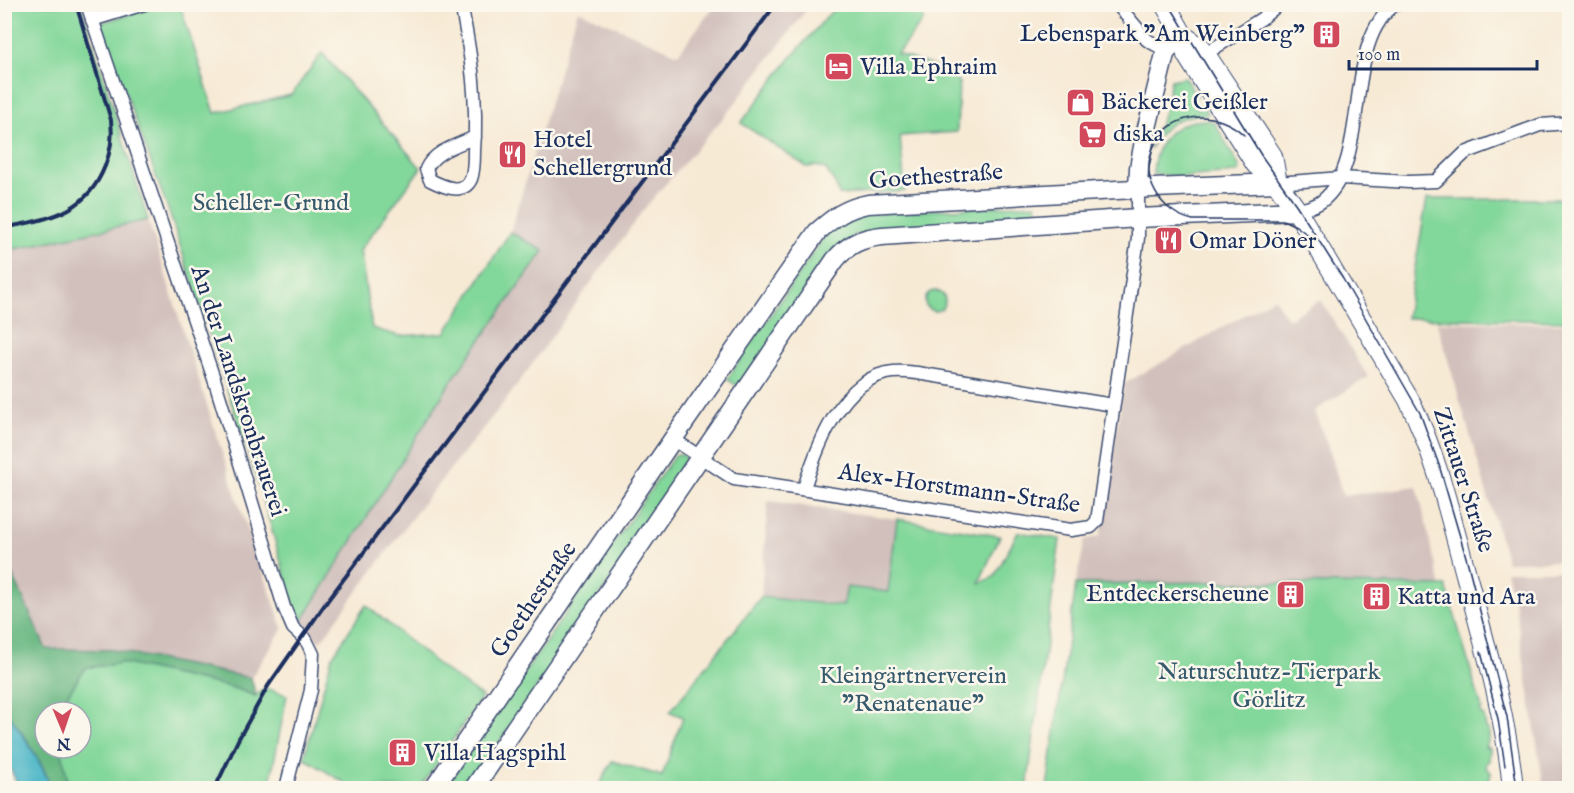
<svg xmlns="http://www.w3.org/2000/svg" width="1574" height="793" font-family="'IM FELL English',serif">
  <rect width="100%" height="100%" fill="#fbf7ec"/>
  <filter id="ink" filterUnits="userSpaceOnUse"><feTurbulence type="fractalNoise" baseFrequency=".0167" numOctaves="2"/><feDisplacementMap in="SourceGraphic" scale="12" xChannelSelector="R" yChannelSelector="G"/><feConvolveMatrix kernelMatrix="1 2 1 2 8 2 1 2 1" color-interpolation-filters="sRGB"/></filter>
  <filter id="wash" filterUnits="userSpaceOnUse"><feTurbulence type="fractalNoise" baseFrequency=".008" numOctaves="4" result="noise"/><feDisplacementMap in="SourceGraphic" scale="24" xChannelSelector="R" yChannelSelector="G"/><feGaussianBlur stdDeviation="1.35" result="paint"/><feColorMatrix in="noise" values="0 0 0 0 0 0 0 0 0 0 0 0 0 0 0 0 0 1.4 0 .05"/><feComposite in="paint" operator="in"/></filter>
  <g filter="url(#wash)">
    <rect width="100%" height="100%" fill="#f7ead5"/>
    <g fill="#d1c0bc">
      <path d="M715,5h95l-81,106 -84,97 -136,188 -86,107 -103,139 -21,-16 153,-246 91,-128 -33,-20 68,-222 100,44z"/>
      <path d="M148,220l87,273 48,135 -32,50 -138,-28 -67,-1 -41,-93v-306z"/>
      <path d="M1274,298l14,21 33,-19 47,77 -54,34 17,44 12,41 74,-10 24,101 -221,-5 -144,2 9,-44 15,-4 24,-152z"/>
      <path d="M1437,322l132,2v237l-62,1z"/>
      <path d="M768,501l129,18 -9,73 -41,-5 -4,19 -82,-9z"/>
      <path d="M1506,571h63v217h-25l-29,-183z"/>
    </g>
    <g fill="#82d79a" stroke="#4e837c" stroke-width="1.5">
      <path d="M838,4l84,1 1,16 -26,33 47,16 15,12 -2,50 -57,4 5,55 -66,4c-1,-10 -8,-17 -13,-26l-10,-3 -9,1 -66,-44 48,-63z"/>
      <path d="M4,5h77l67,215 -143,31z"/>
      <path d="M162,5h18l35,108 76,-18 31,-42 99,115 -61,82 12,78 27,8 46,-3 65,-101 34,19 -92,129 -153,246 -37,-131 -93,-283 -69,-189z"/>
      <path d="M1184,77l13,19 -5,4 6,9 6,-3 4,8c-27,1 -47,10 -58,36l4,-16 7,-11 10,-43z"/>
      <path d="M1204,120l10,2 25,44 1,3 -4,4 -55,4 -28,-3c1,-31 19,-53 51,-54z"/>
      <path d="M1427,199h142v122l-163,-3z"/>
      <path d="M1036,204l1,9 17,-1 1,9 -201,14 -111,155 -16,-11 97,-142c10,-11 25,-20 40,-23z"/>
      <circle cx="935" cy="301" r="10"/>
      <path d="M677,454l5,1 8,7 -222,326h-23l229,-332z"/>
      <path d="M897,519l103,17 -21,47 15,-6 24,-45 42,7 -33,249h-429l14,-27 50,15 21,-59 -13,-5 91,-115 82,9 4,-19 41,5z"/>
      <path d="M1220,582l226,4 36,123 -2,2 1,4 3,1 2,13 3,1v10l-4,7 5,2 -1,12 -3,2 1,6 4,3 -2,9 3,1v5l-445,1 29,-204z"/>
      <path d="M366,605l76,63 40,29 -62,91h-67l-49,-30 28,-101z"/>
      <path d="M122,663l109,24 24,9 10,-8 22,7 -18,93h-200l-8,-40h20v-36h-18v-10l21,-34z"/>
    </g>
    <path fill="#69b882" stroke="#427470" stroke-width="1.5" d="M4,556l42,93 67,1 138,28 5,18 -25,-9 -109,-24 -37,5 -22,34v10h-18v36h16l8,40h-18l-7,-19 -17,-29 -22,-31z"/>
    <path fill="#4ab5c6" stroke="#327292" stroke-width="1.5" d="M5,709c18,26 35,50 46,79h-32l-14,-31z"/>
  </g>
  <g filter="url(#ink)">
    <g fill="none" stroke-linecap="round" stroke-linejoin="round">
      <defs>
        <g id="street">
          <path d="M87,4l128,378 69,225 9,21 13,12 7,14 -2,36 -25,98"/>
          <path d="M461,4c10,51 17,96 13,147 0,8 0,20 -3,28 -8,17 -29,7 -41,1l-4,-11c8,-18 32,-24 49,-32"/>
          <path d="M1117,4l30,36 20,11"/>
          <path d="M92,20l52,-16"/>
          <path d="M1205,54l56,-35 18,-15"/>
          <path d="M1277,183l64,-5 68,4 27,-1 29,-28 75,-28 30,-2"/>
          <path d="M1297,211c8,-3 18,-4 25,-10 51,-40 19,-160 74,-197"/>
          <path d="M673,439l61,40 337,51 20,-3 6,-6 41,-283v-49"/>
          <path d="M804,488c13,-41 38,-111 89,-116 8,-1 16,0 24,1l196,32"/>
        </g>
        <g id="secondary">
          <path d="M1138,189l1,-21 6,-32 20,-82 8,-12 10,-6"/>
          <path d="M434,788l239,-349 144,-207c16,-14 29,-24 51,-28l285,-16 124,-5"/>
          <path d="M474,788l361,-528c13,-16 27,-22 47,-24l256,-18 159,-7"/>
        </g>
        <g id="primary">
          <path d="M1165,4l18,32 18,12 71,108 5,27"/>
          <path d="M1183,36l4,19 69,109 21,19 20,28 112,189c28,56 42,119 58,178 19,70 39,139 46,210"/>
        </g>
      </defs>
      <use href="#street" stroke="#3c4b70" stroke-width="15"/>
      <use href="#secondary" stroke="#3c4b70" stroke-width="21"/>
      <use href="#primary" stroke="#3c4b70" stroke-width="22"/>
      <use href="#street" stroke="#fff" stroke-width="12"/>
      <use href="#secondary" stroke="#fff" stroke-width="18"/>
      <use href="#primary" stroke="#fff" stroke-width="20"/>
      <g stroke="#1b2f5e" stroke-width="1.5">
        <path d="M1169,4l92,151 36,51 46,73 77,134 19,52 29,99 39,153 10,71"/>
        <path d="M1244,135c-26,-25 -72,-26 -90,11 -16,32 7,67 39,74h90l13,6 12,9"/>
        <path d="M1481,652l17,67 7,47"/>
      </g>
      <g stroke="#1b2f5e" stroke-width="4">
        <path d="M4,228c46,-10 82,-14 101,-62 6,-15 8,-30 6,-46l-35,-116"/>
        <path d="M215,788l23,-48 30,-54 60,-86 448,-596"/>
      </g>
    </g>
  </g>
  <defs>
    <symbol id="building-square" viewBox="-11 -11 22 22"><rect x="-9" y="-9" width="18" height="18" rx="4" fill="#d1495b" stroke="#fbf7ec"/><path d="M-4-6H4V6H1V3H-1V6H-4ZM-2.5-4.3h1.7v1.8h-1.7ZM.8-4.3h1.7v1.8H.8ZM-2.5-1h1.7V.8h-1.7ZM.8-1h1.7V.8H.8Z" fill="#fff"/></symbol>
    <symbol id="hotel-square" viewBox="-11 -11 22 22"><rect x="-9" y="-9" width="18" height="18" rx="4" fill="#d1495b" stroke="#fbf7ec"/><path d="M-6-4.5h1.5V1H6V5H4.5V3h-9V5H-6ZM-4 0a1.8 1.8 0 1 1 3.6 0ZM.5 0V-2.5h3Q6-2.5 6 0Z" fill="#fff"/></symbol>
    <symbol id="shop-square" viewBox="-11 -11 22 22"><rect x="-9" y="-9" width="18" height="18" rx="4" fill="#d1495b" stroke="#fbf7ec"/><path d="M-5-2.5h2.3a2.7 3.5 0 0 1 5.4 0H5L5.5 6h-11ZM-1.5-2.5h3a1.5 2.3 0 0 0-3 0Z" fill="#fff"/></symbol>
    <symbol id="supermarket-square" viewBox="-11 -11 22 22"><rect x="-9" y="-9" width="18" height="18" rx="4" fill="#d1495b" stroke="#fbf7ec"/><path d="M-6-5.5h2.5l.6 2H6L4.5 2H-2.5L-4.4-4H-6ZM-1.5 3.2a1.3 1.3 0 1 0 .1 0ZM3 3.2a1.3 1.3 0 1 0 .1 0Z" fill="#fff"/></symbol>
    <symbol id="restaurant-square" viewBox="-11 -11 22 22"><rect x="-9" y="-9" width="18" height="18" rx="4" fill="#d1495b" stroke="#fbf7ec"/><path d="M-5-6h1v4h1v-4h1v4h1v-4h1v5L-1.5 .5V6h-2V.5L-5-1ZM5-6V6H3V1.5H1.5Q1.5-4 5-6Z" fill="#fff"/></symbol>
  </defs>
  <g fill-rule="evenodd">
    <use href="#building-square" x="1310" y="18" width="33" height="33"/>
    <use href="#hotel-square" x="822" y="50" width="33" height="33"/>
    <use href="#shop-square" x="1064" y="86" width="33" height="33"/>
    <use href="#supermarket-square" x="1076" y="118" width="33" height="33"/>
    <use href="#restaurant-square" x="496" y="138" width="33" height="33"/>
    <use href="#restaurant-square" x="1152" y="224" width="33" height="33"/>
    <use href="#building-square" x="1274" y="578" width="33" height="33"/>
    <use href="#building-square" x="1360" y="580" width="33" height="33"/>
    <use href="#building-square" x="386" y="736" width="33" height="33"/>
  </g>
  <g text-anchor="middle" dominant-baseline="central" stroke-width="5" stroke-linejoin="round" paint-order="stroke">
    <g font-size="24" fill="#1b2f5e" stroke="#fbf7ec" text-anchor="start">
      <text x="1305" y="34" text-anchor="end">Lebenspark "Am Weinberg"</text>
      <text x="860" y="67">Villa Ephraim</text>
      <text x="1101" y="102">Bäckerei Geißler</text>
      <text x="1113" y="134">diska</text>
      <text x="533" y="140">Hotel<tspan x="533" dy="28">Schellergrund</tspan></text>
      <text x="1189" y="241">Omar Döner</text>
      <text x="1269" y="594" text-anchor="end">Entdeckerscheune</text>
      <text x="1397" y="597">Katta und Ara</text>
      <text x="424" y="753">Villa Hagspihl</text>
    </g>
    <g font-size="24" fill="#1b2f5e" stroke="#fbf7ec">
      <text transform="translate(936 177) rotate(-4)">Goethestraße</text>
      <text transform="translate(238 391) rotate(72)">An der Landskronbrauerei</text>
      <text transform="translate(1463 480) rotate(72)">Zittauer Straße</text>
      <text transform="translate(959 489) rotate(8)">Alex-Horstmann-Straße</text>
      <text transform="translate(534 600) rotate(-56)">Goethestraße</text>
    </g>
    <g font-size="24" fill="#35596d" stroke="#fbf7ec">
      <text x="271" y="203">Scheller-Grund</text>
      <text x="1269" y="672">Naturschutz-Tierpark<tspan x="1269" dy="28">Görlitz</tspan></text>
      <text x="913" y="676">Kleingärtnerverein<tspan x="913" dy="28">"Renatenaue"</tspan></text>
    </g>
  </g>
  <rect width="1574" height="793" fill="none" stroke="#fbf7ec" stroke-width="24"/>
  <g transform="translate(63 730) rotate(178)"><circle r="28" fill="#fbf7ec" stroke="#a1a7b3" stroke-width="1.5"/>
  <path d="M0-4.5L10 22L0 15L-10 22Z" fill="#d1495b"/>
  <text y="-9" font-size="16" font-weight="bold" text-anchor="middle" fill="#1b2f5e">N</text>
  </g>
  <path d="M1349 60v9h188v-9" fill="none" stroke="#1b2f5e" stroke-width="3"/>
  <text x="1358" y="60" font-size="18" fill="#1b2f5e" stroke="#fbf7ec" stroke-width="4.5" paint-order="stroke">100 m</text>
</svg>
